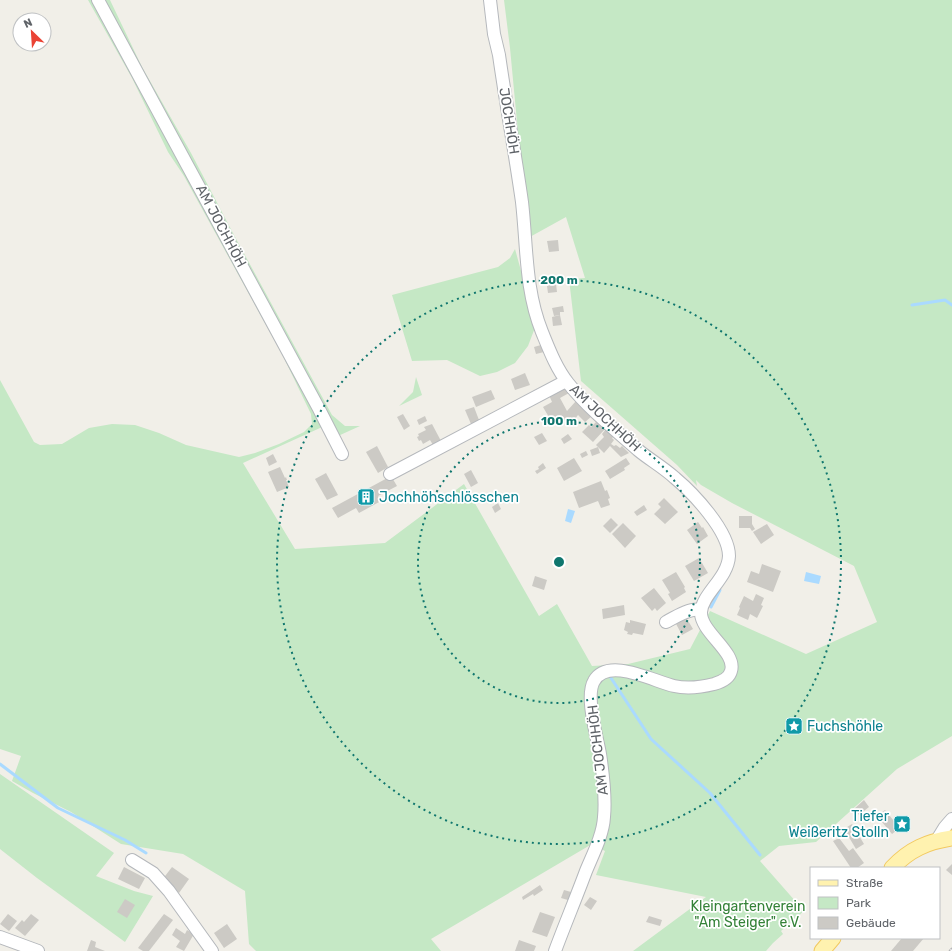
<svg xmlns="http://www.w3.org/2000/svg" width="952" height="951" font-family="Rubik,sans-serif">
  <rect width="100%" height="100%" fill="#f1efe8"/>
  <g fill="#c5e8c5">
    <path d="M88,0h22l32,67 49,86 43,82 98,180 13,11h15l-22,10 -7,-13 -88,40 52,86 90,-6 79,-59 75,132 18,-12 35,62 36,-2 62,-15 20,-38 96,43 71,-32 -23,-56 -122,-63 -31,-18 -5,-5 1,6 -20,-21 -96,-84 -12,-102 16,-1 -19,-61 -38,21 -18,-190 -6,-48h448v736l-55,33 -81,73 -37,4 -19,15 44,50 -23,20 2,3 -10,9 -7,8h-133l73,-54 -110,-22 9,-24 -13,-7 -161,95 10,12h-185l-7,-7 -4,-53 -62,-37 -62,-10 -50,-32 -38,-19 -21,-12 9,-25 -21,-7v-369l34,62 6,3 22,-1 27,-16 23,-4 23,1 24,8 27,12 53,12 16,-4 24,-9 25,-12 8,-8 -1,-10 -29,-60 -98,-178 -16,-24 -36,-74z"/>
    <path d="M515,249l21,76 -8,21 -13,17 -18,9 -17,4 -33,-16 -35,1 -20,-66 106,-28 12,-9z"/>
    <path d="M416,377l6,18 -23,11 14,-14z"/>
    <path d="M0,774l114,79 -18,23 38,15 19,5 -28,46 -88,-64 -37,-29z"/>
  </g>
  <g fill="#aadaff">
    <path d="M568,509l7,2 -4,12 -6,-2z"/>
    <path d="M806,572l15,4 -2,8 -15,-3z"/>
  </g>
  <g fill="none" stroke-linecap="round" stroke-linejoin="round">
    <g stroke="#aadaff" stroke-width="3">
      <path d="M912,305l33,-5 7,5"/>
      <path d="M711,607l9,-17"/>
      <path d="M611,678l40,61 59,54 50,62"/>
      <path d="M0,764l58,44 67,32 21,13"/>
    </g>
  </g>
  <g fill="#cccac5">
    <path d="M558,240l1,11 -10,1 -2,-11z"/>
    <path d="M555,276l2,16 -9,1 -1,-7 2,-1 -1,-8z"/>
    <path d="M563,306l1,6h-4v3l-6,1 -2,-8z"/>
    <path d="M560,315l2,10 -9,1 -1,-9z"/>
    <path d="M541,345l3,7 -8,2 -2,-7z"/>
    <path d="M525,373l5,12 -15,5 -4,-11z"/>
    <path d="M565,386l4,7 -9,5 7,13 9,-10 16,15 -7,6 -7,-7 -3,4 -2,-2 -2,2 -2,-1 -11,6 -4,-7 -4,2 -7,-12 9,-5 -3,-7z"/>
    <path d="M491,390l4,9 -19,8 -4,-10z"/>
    <path d="M474,407l5,13 -8,4 -6,-14z"/>
    <path d="M403,414l7,12 -6,4 -7,-13z"/>
    <path d="M425,416l2,5 -8,4 -2,-5z"/>
    <path d="M596,422l9,7 -12,13 -11,-10 7,-7 2,2z"/>
    <path d="M432,424l9,17 -8,4 -3,-5 -7,4 -2,-4 -2,1 -2,-4 2,-1 -1,-2 8,-4 -2,-3z"/>
    <path d="M607,428l8,7 -3,3 2,2 -3,4 3,2 2,-1 4,3 2,-2 7,7 -8,4 -11,-11 -6,7 -8,-8 8,-8 -2,-3z"/>
    <path d="M542,433l5,8 -8,4 -5,-8z"/>
    <path d="M568,434l4,5 -8,5 -3,-5z"/>
    <path d="M377,446l11,21 -10,6 -12,-21z"/>
    <path d="M598,447l2,6 -8,3 -2,-6z"/>
    <path d="M586,451l2,4 -6,3 -2,-4z"/>
    <path d="M273,454l4,8 -8,4 -3,-8z"/>
    <path d="M574,458l8,13 -18,10 -7,-13z"/>
    <path d="M626,458l4,6 -6,4 1,2 -15,9 -5,-8z"/>
    <path d="M543,463l3,5 -9,6 -2,-3 4,-2 -1,-2z"/>
    <path d="M280,467l5,11 1,-1 1,3h-1l3,7 -12,5 -9,-20z"/>
    <path d="M471,470l7,13 -7,4 -7,-13z"/>
    <path d="M326,473l12,22 -11,5 -12,-21z"/>
    <path d="M391,476l6,10 -19,10 3,5 -22,12 -3,-5 -18,10 -6,-10z"/>
    <path d="M601,481l4,10 2,-1 3,8 -2,1 2,6 -9,3 -3,-7 -19,7 -6,-16z"/>
    <path d="M664,498l14,14 -13,12 -11,-10 7,-7 -3,-3z"/>
    <path d="M498,503l3,6 -6,4 -3,-6z"/>
    <path d="M644,505l3,5 -10,6 -3,-4z"/>
    <path d="M739,516h13v8l3,5 -3,2 -2,-3h-11z"/>
    <path d="M611,518l7,7 -8,8 -7,-7z"/>
    <path d="M698,522l4,6 1,-1 5,9 -11,8 -10,-14z"/>
    <path d="M623,523l13,13 -11,12 -13,-14z"/>
    <path d="M767,524l7,11 -13,9 -8,-12z"/>
    <path d="M699,558l9,15 -14,8 -9,-15z"/>
    <path d="M762,564l19,7 -8,21 -26,-10 4,-11 8,3z"/>
    <path d="M676,572l9,15 -1,1 2,4 -14,9 -4,-7 2,-1 -8,-13z"/>
    <path d="M535,576l12,4 -3,10 -12,-4z"/>
    <path d="M654,588l12,15 -9,8 -2,-3 -3,3 -11,-13z"/>
    <path d="M756,594l8,4 -3,7 2,1 -6,12 -7,-4 -2,6 -11,-5 3,-7 -1,-1 5,-11 9,5z"/>
    <path d="M624,605l1,10 -22,4 -1,-10z"/>
    <path d="M683,618l2,2 2,-1 6,10 -11,6 -7,-13z"/>
    <path d="M630,620l16,4 -3,11 -10,-2 -1,2 -5,-1 1,-2 -4,-2 2,-8 4,1z"/>
    <path d="M864,800l5,7 -10,8 -5,-6z"/>
    <path d="M885,810l13,16 1,-1 2,2 -9,7 -15,-18z"/>
    <path d="M852,824l12,20 -8,5 -12,-20z"/>
    <path d="M839,838l10,13 4,-3 11,15 -7,5h-6l-18,-27z"/>
    <path d="M952,864v11l-6,-5z"/>
    <path d="M124,867l21,11 -6,11 -21,-10z"/>
    <path d="M172,867l17,12 -10,14 -17,-13z"/>
    <path d="M540,885l3,5 -9,6 -1,-2 -10,6 -1,-3z"/>
    <path d="M564,890l7,2 -3,8 -7,-2z"/>
    <path d="M590,897l7,4 -6,9 -7,-5z"/>
    <path d="M125,899l10,6 -8,13 -10,-6z"/>
    <path d="M540,912l15,5 -8,20 -15,-5z"/>
    <path d="M8,914l9,7 -8,10 -9,-7z"/>
    <path d="M31,914l8,6 -14,16 -10,-8 7,-8 2,2z"/>
    <path d="M164,914l9,6 -24,31h-6l-5,-3z"/>
    <path d="M649,916l13,4 -2,6 -14,-4z"/>
    <path d="M227,924l10,15 -13,9 -10,-15z"/>
    <path d="M176,928l9,6 2,-4 7,4 -10,17 -8,-4 4,-6 -8,-6z"/>
    <path d="M902,938h22l-11,13h-22z"/>
    <path d="M91,940l5,2 -1,5 10,4h-18z"/>
    <path d="M519,940l17,6 -2,5h-19z"/>
  </g>
  <g fill="none" stroke-linecap="round" stroke-linejoin="round">
    <defs>
      <g id="minor">
        <path d="M98,0l221,409 23,45"/>
        <path d="M490,0l4,34 5,21c7,49 16,98 23,147 5,44 3,88 20,130 7,17 14,36 26,51 20,25 46,46 70,67 12,10 25,17 37,28 18,15 54,53 54,78 -1,22 -27,38 -28,56 -1,20 36,40 30,59 -2,8 -10,11 -17,13 -12,3 -27,5 -40,2 -19,-4 -66,-30 -80,-5 -9,15 3,56 6,73 3,20 6,43 4,63 -1,18 -11,37 -18,54 -10,27 -21,53 -31,80"/>
        <path d="M390,474l176,-93"/>
        <path d="M666,622c9,-5 25,-15 35,-12"/>
        <path d="M937,840l8,-13 7,-8"/>
        <path d="M132,860l21,13 16,18 43,60"/>
        <path d="M0,937l38,14"/>
      </g>
      <g id="major">
        <path d="M892,868c18,-19 35,-26 60,-30"/>
        <path d="M822,951l11,-13"/>
      </g>
    </defs>
    <use href="#minor" stroke="#b5b8bc" stroke-width="14"/>
    <use href="#major" stroke="#f2c960" stroke-width="17"/>
    <use href="#minor" stroke="#fff" stroke-width="12"/>
    <use href="#major" stroke="#fff2af" stroke-width="15"/>
    <defs>
      <path id="rail" d="M951,951l1,-1"/>
    </defs>
    <use href="#rail" stroke="#b6b7b8" stroke-width="4.5"/>
    <use href="#rail" stroke="#fff" stroke-width="3" stroke-dasharray="9" stroke-linecap="butt"/>
  </g>
  <g fill="none" stroke="#0f766e" stroke-width="2" stroke-dasharray="2 4">
    <circle cx="559" cy="562" r="141"/>
    <circle cx="559" cy="562" r="282"/>
  </g>
  <defs>
    <symbol id="building-square" viewBox="-11 -11 22 22"><rect x="-9" y="-9" width="18" height="18" rx="4" fill="#0f9aa8" stroke="#fff"/><path d="M-4-6H4V6H1V3H-1V6H-4ZM-2.5-4.3h1.7v1.8h-1.7ZM.8-4.3h1.7v1.8H.8ZM-2.5-1h1.7V.8h-1.7ZM.8-1h1.7V.8H.8Z" fill="#fff"/></symbol>
    <symbol id="sight-square" viewBox="-11 -11 22 22"><rect x="-9" y="-9" width="18" height="18" rx="4" fill="#0f9aa8" stroke="#fff"/><path d="M0-6L1.8-2.2L6-1.7L2.9 1.2L3.7 5.4L0 3.3L-3.7 5.4L-2.9 1.2L-6-1.7L-1.8-2.2Z" fill="#fff"/></symbol>
  </defs>
  <g fill-rule="evenodd">
    <use href="#building-square" x="356" y="487" width="20" height="20"/>
    <use href="#sight-square" x="784" y="716" width="20" height="20"/>
    <use href="#sight-square" x="892" y="814" width="20" height="20"/>
  </g>
  <g text-anchor="middle" dominant-baseline="central" stroke-width="3.5" stroke-linejoin="round" paint-order="stroke">
    <g font-size="14" fill="#5f6368" stroke="#fff">
      <text transform="translate(509 121) rotate(81)">JOCHHÖH</text>
      <text transform="translate(221 226) rotate(62)">AM JOCHHÖH</text>
      <text transform="translate(605 418) rotate(43)">AM JOCHHÖH</text>
      <text transform="translate(598 750) rotate(-97)">AM JOCHHÖH</text>
    </g>
    <g font-size="14" fill="#0d838f" stroke="#fff" text-anchor="start">
      <text x="379" y="497">Jochhöhschlösschen</text>
      <text x="807" y="726">Fuchshöhle</text>
      <text x="889" y="816" text-anchor="end">Tiefer<tspan x="889" dy="16">Weißeritz Stolln</tspan></text>
    </g>
    <g font-size="14" fill="#348238" stroke="#fff">
      <text x="748" y="906">Kleingartenverein<tspan x="748" dy="16">"Am Steiger" e.V.</tspan></text>
    </g>
  </g>
  <circle cx="559" cy="562" r="6" fill="#0f766e" stroke="#fff" stroke-width="2"/>
  <g font-size="12" text-anchor="middle" font-weight="bold" fill="#0f766e" stroke="#fff" stroke-width="3.5" stroke-linejoin="round" paint-order="stroke">
    <text x="559" y="284">200 m</text>
    <text x="559" y="425">100 m</text>
  </g>
  <rect x="810" y="867" width="130" height="72" fill="#ffffff" stroke="#bfc1c3"/>
  <rect x="818" y="880" width="20" height="6" fill="#fff2af" stroke="#bfc1c3"/>
  <text x="846" y="887" font-size="12" fill="#5f6368">Straße</text>
  <rect x="818" y="897" width="20" height="12" fill="#c5e8c5" stroke="#bfc1c3"/>
  <text x="846" y="907" font-size="12" fill="#5f6368">Park</text>
  <rect x="818" y="917" width="20" height="12" fill="#cccac5" stroke="#bfc1c3"/>
  <text x="846" y="927" font-size="12" fill="#5f6368">Gebäude</text>
  <g transform="translate(32 32) rotate(335)"><circle r="19" fill="#ffffff" stroke="#bfc1c3"/>
  <path d="M0-3L7 15L0 10L-7 15Z" fill="#ea4335"/>
  <text y="-6" font-size="11" font-weight="bold" text-anchor="middle" fill="#5f6368">N</text>
  </g>
</svg>
